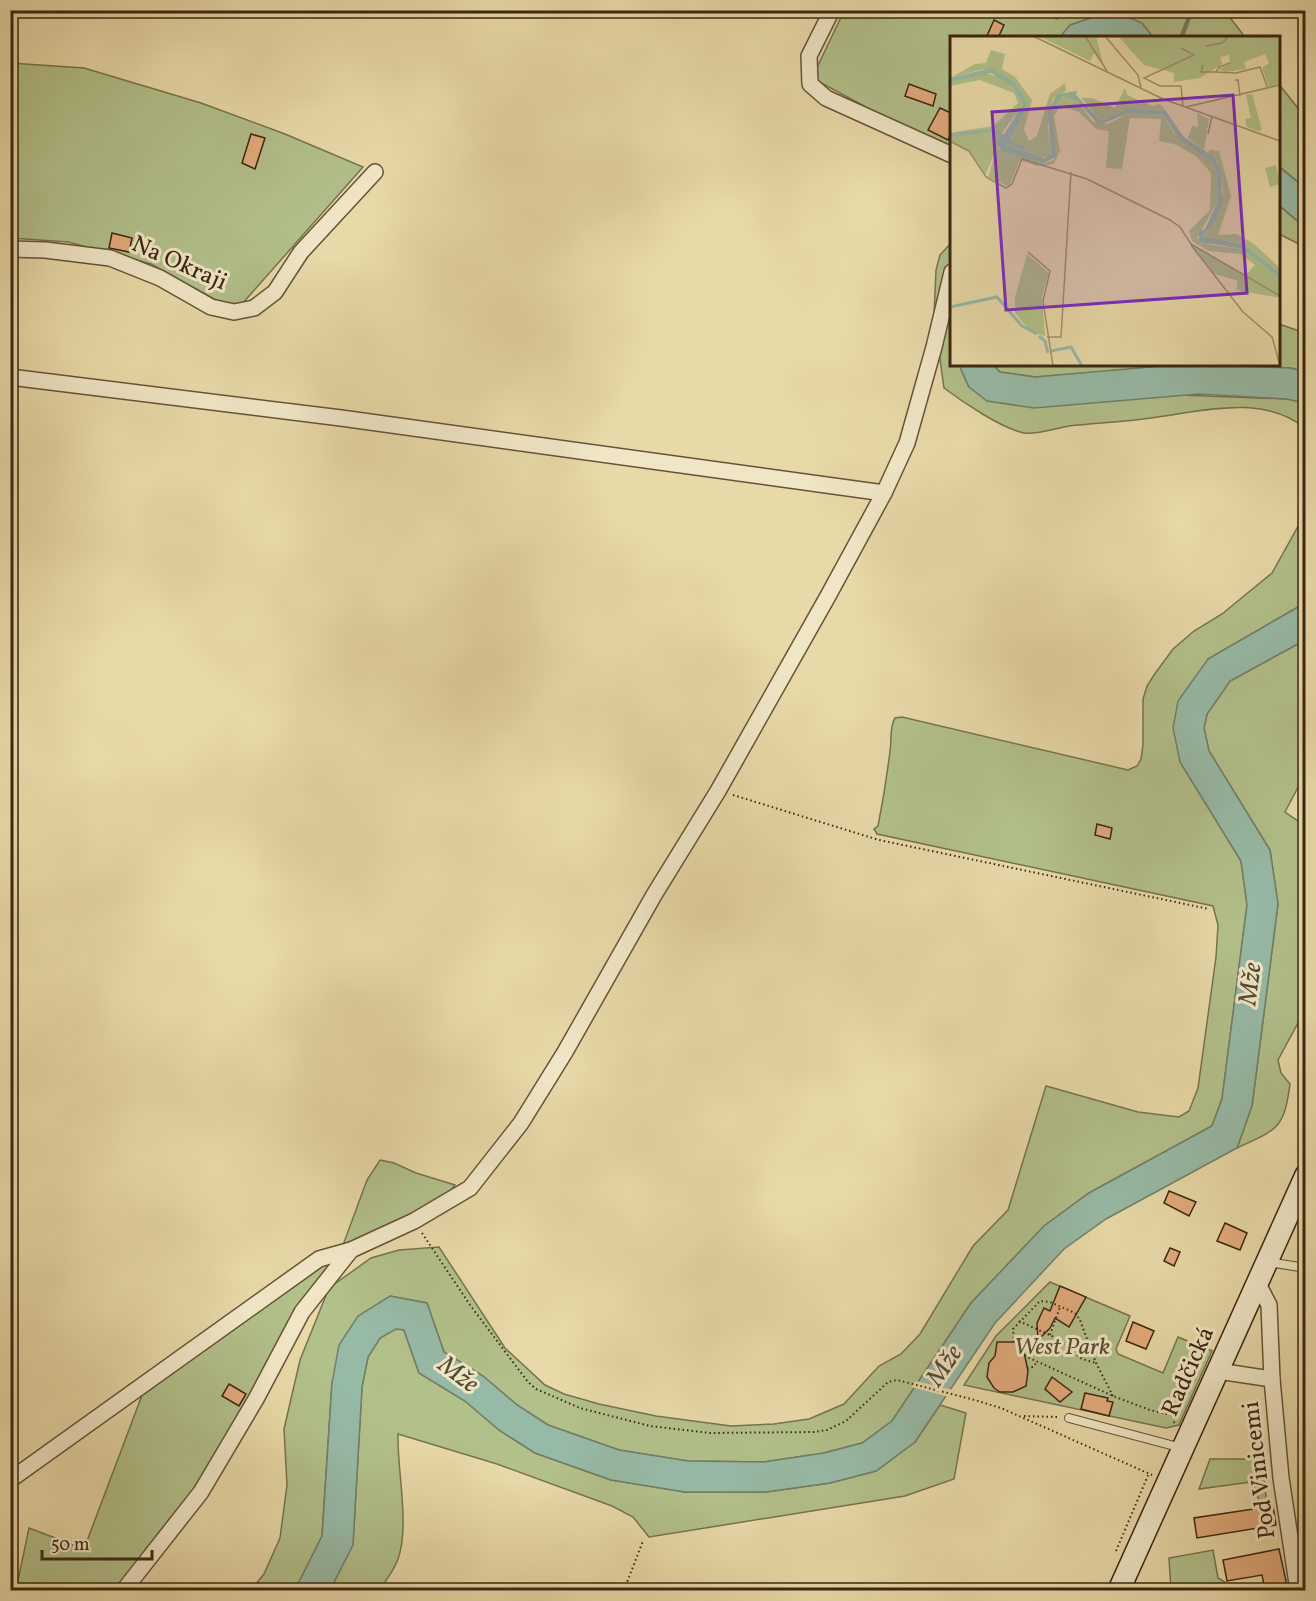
<svg xmlns="http://www.w3.org/2000/svg" width="1316" height="1601" font-family="Vollkorn,serif">
  <rect width="100%" height="100%" fill="#e8d9a8"/>
  <filter id="stains"><feTurbulence type="fractalNoise" baseFrequency=".00333" numOctaves="4"/><feColorMatrix values="0 0 0 0 .2 0 0 0 0 .09 0 0 0 0 .02 0 0 0 .5 -.17"/></filter>
  <radialGradient id="worn" r=".72"><stop offset=".6" stop-color="#630" stop-opacity="0"/><stop offset="1" stop-color="#630" stop-opacity=".3"/></radialGradient>
  <g fill="#b2c08a" stroke="#76734e" stroke-width="1.5">
    <path d="M1038,10l19,9 4,-8h164l20,26h-92l-11,-14 -17,-7 -31,1 -23,8 -11,12 -108,1 -1,111 -74,-36 -65,-35 32,-67z"/>
    <path d="M10,63l74,5 117,35 84,31 78,33 -121,137 -17,1 -74,-41 -83,-22 -57,-4z"/>
    <path d="M1278,83l27,34v71l-26,-22z"/>
    <path d="M1278,205l22,18 5,2v22l-26,-13z"/>
    <path d="M951,243l1,121 7,1 10,22 318,12 18,4v25c-44,-35 -104,-16 -154,-10 -27,4 -55,5 -82,8 -12,2 -34,9 -45,7 -23,-5 -60,-30 -80,-45l-10,-72 2,-46 4,-15z"/>
    <path d="M1279,324l26,9v39l-14,-4 -71,-3 58,-1z"/>
    <path d="M993,365h192l-150,12 -35,-5z"/>
    <path d="M1305,514v89l-97,56 -28,103 61,99 6,44 -25,194 -10,27 -123,67 -45,33 -73,77 -79,118 -30,22 -38,10 -60,9 -76,-1 -69,-11 -71,-25 -31,-20 -34,-29 -39,-24 -17,-49 -37,-7 -58,87 -10,153 -27,54h-44l13,-16 16,-36 7,-53 -3,-56 16,-69 29,-72 42,-30 28,-8 40,-3 66,101 40,37 19,9 35,10 57,12 75,10 43,-2 35,-5 35,-15 35,-38 22,-12 19,-20 53,-88 35,-36 38,-124 92,26 41,5 10,-6 9,-23 18,-131 2,-32 -5,-19 -336,-72 -3,-5 4,-3c5,-25 9,-50 12,-75 2,-11 -1,-23 5,-33l7,-1 226,53 9,-4 4,-7 2,-14v-46l4,-13 7,-11 19,-26 21,-18 28,-17 50,-41z"/>
    <path d="M1305,640v134l-20,38 20,14v184l-27,50 3,13 9,11c-6,46 -13,45 -53,64l15,-42 26,-202 -8,-54 -61,-99 -5,-23 3,-14 23,-33z"/>
    <path d="M380,1160l14,3 22,10 39,12 -12,15 -100,45 24,-65z"/>
    <path d="M351,1250l-49,62 -101,180 -77,98h-108l13,-62 55,21 63,-167 172,-123z"/>
    <path d="M1050,1282l80,34 -14,33 2,5 45,19 15,-36 34,14 -33,74 -13,3 -202,-43 32,-49z"/>
    <path d="M396,1328l8,2 15,43 46,28 34,29 36,23 76,27 74,12h81l64,-9 46,-12 39,-29 25,-37 26,8 -12,66 -49,17 -256,41 -16,-20 -21,-11 -115,-42 -99,-30c-1,37 12,91 0,125 -4,11 -12,22 -19,31h-49l23,-46 9,-157 6,-30 12,-19z"/>
    <path d="M1210,1459h52l5,47 -8,2 -2,-20h-5l-1,-6 -52,7z"/>
    <path d="M1213,1550l5,28 7,4 2,8h-56l-2,-32z"/>
  </g>
  <g fill="#97baa6" stroke="#727f6a" stroke-width="1.5">
    <path d="M1125,16l17,7 11,14h-93l10,-12 24,-8z"/>
    <path d="M1278,166l27,22v37l-5,-2 -21,-18z"/>
    <path d="M1185,364l106,4 14,4v31l-18,-4 -88,-5 -165,14 -47,-7 -18,-14 -10,-22h34l7,7 35,5z"/>
    <path d="M1305,603v37l-75,41 -23,33 -3,14 5,23 61,99 8,54 -26,202 -15,42 -131,71 -42,30 -69,74 -80,119 -39,29 -46,12 -64,9h-81l-74,-12 -76,-27 -36,-23 -34,-29 -46,-28 -15,-43 -8,-1 -16,9 -12,19 -6,30 -9,158 -23,45h-35l27,-54 10,-153 7,-38 19,-29 32,-20 37,7 17,49 39,24 34,29 31,20 71,25 69,11 76,1 60,-9 38,-10 30,-22 79,-118 73,-77 45,-33 123,-67 10,-27 25,-194 -6,-44 -61,-99 -7,-34 5,-27 30,-42z"/>
  </g>
  <path fill="#e8d9a8" d="M916,1381l37,9 -4,7 -38,-10z"/>
  <g fill="none" stroke-linecap="round" stroke-linejoin="round">
    <g stroke="#727f6a" stroke-width="4.5">
      <path d="M10,16l10,-6"/>
      <path d="M1181,38l11,-28"/>
    </g>
  </g>
  <g fill="#e2ab7c" stroke="#3b2611" stroke-width="1.5">
    <path d="M994,20l10,5 -6,13h-12z"/>
    <path d="M909,84l27,10 -3,12 -28,-10z"/>
    <path d="M940,108l11,5v20l-3,7 -20,-10z"/>
    <path d="M251,134l14,4 -10,31 -13,-6z"/>
    <path d="M112,233l20,5 -3,14 -20,-4z"/>
    <path d="M1097,824l15,4 -2,11 -15,-4z"/>
    <path d="M1169,1191l27,11 -7,14 -25,-13z"/>
    <path d="M1225,1223l22,10 -7,17 -23,-9z"/>
    <path d="M1170,1248l10,4 -6,14 -10,-5z"/>
    <path d="M1060,1286l26,11 -17,30 -14,-9 -5,10 -12,12 -1,-17 7,-15 6,3z"/>
    <path d="M1133,1322l21,9 -8,18 -20,-8z"/>
    <path d="M1021,1337l7,34 -2,15 -13,6h-13l-6,-4 -7,-11 2,-14 6,-7 2,-14h16z"/>
    <path d="M1052,1377l20,15 -12,10 -15,-13z"/>
    <path d="M229,1384l17,10 -7,12 -17,-10z"/>
    <path d="M1085,1393l23,5 -1,3 6,1 -4,14 -28,-7z"/>
    <path d="M1273,1506l3,19 -79,13 -3,-20z"/>
    <path d="M1279,1549l9,41h-23l-3,-15 -35,6 -4,-21z"/>
  </g>
  <g fill="none" stroke-linecap="round" stroke-linejoin="round">
    <defs>
      <g id="lane">
        <path d="M1268,1262l38,6"/>
        <path d="M1069,1418l113,30"/>
      </g>
      <g id="street">
        <path d="M832,10l-23,46 1,28 16,14 126,57"/>
        <path d="M10,249l35,1 65,8 50,20 51,29 23,5 20,-4 21,-16 26,-40 74,-80"/>
        <path d="M10,377l331,41 543,75"/>
        <path d="M1257,1282l12,23 3,74 9,99 17,112"/>
        <path d="M1218,1371l54,8"/>
        <path d="M10,1480l309,-221 32,-9"/>
        <path d="M124,1590l77,-98 55,-93 46,-87 49,-62 63,-29 56,-33 51,-65 44,-71 89,-157 64,-104 110,-195 56,-103 23,-50 27,-96 18,-75"/>
      </g>
      <path id="secondary" d="M1119,1590l187,-415"/>
    </defs>
    <use href="#lane" stroke="#665337" stroke-width="10"/>
    <use href="#street" stroke="#665337" stroke-width="18"/>
    <use href="#secondary" stroke="#3b2611" stroke-width="24"/>
    <g stroke="#3b2611" stroke-width="2" stroke-dasharray="1.5 3" stroke-linecap="butt">
      <path d="M733,795l146,45 330,69"/>
      <path d="M422,1233l48,72 58,77 8,7 44,19 70,18 60,7 104,-1 13,-2 19,-9 42,-39 9,-2 74,19 30,9 151,67"/>
      <path d="M1019,1321l35,16 28,22 14,4"/>
      <path d="M1050,1335l10,-28"/>
      <path d="M1027,1368l6,-1 4,-5"/>
      <path d="M1113,1396l-17,-33 -16,-43 -5,-7 -25,-11 -10,-1 -27,28 1,13 11,14 88,40 37,14 25,6"/>
      <path d="M1024,1416l33,1"/>
      <path d="M1174,1423l9,-32v-26"/>
      <path d="M1116,1551l33,-78"/>
      <path d="M624,1590l19,-49"/>
      <path d="M1099,1590l3,-7"/>
    </g>
    <use href="#lane" stroke="#f0e6c6" stroke-width="8"/>
    <use href="#street" stroke="#f0e6c6" stroke-width="15"/>
    <use href="#secondary" stroke="#f0e6c6" stroke-width="21"/>
  </g>
  <g text-anchor="middle" dominant-baseline="central" stroke-width="6" stroke-linejoin="round" paint-order="stroke">
    <g font-size="24" fill="#3b2611" stroke="#f0e6c6">
      <text transform="translate(179 264) rotate(24)">Na Okraji</text>
      <text transform="translate(1189 1372) rotate(-66)">Radčická</text>
      <text transform="translate(1260 1470) rotate(-97)">Pod Vinicemi</text>
    </g>
    <g font-size="24" font-style="italic" fill="#594c2f" stroke="#f0e6c6">
      <text x="1062" y="1348">West Park</text>
    </g>
    <g font-size="26" font-style="italic" fill="#524b36" stroke="#f0e6c6">
      <text transform="translate(1251 984) rotate(-83)">Mže</text>
      <text transform="translate(945 1366) rotate(-56)">Mže</text>
      <text transform="translate(458 1375) rotate(37)">Mže</text>
    </g>
  </g>
  <g transform="translate(950 36)">
    <rect width="330" height="330" fill="#e8d9a8"/>
    <path d="M88,0h58l8,31 -10,-14 -4,8zM168,0h162v48l-11,3 -7,-19 7,-5 -4,-9 -21,8 2,7 -21,3 -6,-3 11,-5 -1,-9 -9,2 2,7 -22,14 -26,4v-9l-30,-8zM41,14l14,4 -3,15 13,8 17,23 -8,29 5,12 8,-5 13,-42 15,-11 1,8 -13,7 -5,28 3,30 -10,1 -34,-12 21,-41 -13,-22 -32,-13 -33,9 25,-14 11,-1zM34,37l16,4 12,9 11,18 -26,36 1,8 45,15 11,-3 -2,-48 10,-16 15,5 15,20 16,3 21,-11 34,2 11,18 37,28 5,9 2,31 -21,37 14,7 31,4 38,30v19l-44,-8 2,-9 -25,-8 -22,-29 55,31 9,-10 -15,-11 -32,-3 -16,-10 -3,-10 21,-21 1,-37 -14,-16 -20,-12 -18,-4 2,-22 -31,-1 -8,51 -16,-1 3,-37 -13,-2 -17,-17 -19,-6 -6,10 6,35 -6,13 -17,2 -17,-6 -11,27 -21,-10 8,-27 -11,26 -15,-23 -20,-11v-9l43,-7 25,-23 -4,-10 -34,-13 -30,6v-4zM175,52l2,7 25,11 8,-2 6,7 -37,-3 -28,13 -20,-23h11l23,10zM302,58l10,36 -4,1 -11,-4 -2,-8 6,-1 -5,-23zM247,77l12,6 -5,31 -16,-12 4,-12 6,1zM259,114l10,1 12,45 -13,39 19,-1 17,10 26,24v5l-35,-28 -43,-9 14,-16 7,-29 -5,-29 -10,-8zM326,129l4,19 -10,3 -5,-19zM77,218l22,19 -7,24 3,39 -14,-4 -16,-19v-16z" fill="#b2c08a"/>
    <path d="M41,32l24,14 13,22 -21,41 37,13 7,-3 -3,-43 9,-18 20,-3 -1,4 25,26 28,-13 37,3 17,25 31,21 7,12 1,33 -6,18 -14,16 43,9 35,28v6l-38,-30 -42,-7 -2,-10 7,-3 13,-28 -2,-31 -5,-9 -31,-21 -17,-25 -34,-2 -30,12 -22,-24 -15,-5 -10,16 4,45 -13,6 -41,-12 -5,-6v-7l7,-4 19,-30 -11,-18 -21,-13 -41,9v-4z" fill="#97baa6"/>
    <path fill="none" stroke="#97baa6" stroke-width="3" d="M0,99l43,-5 10,6M58,105l17,8M0,271l47,-10 25,29 15,8M89,300l6,5 3,12M101,315l20,-4 11,19"/>
    <path fill="none" stroke="#a3916c" stroke-width="1.5" d="M83,0l130,63 117,42M135,0l22,35M155,0l33,39 3,13M256,10l16,-3 7,-7M231,12l13,7 -50,23 16,8h21l2,20M280,27l-11,4 -3,5 20,1 24,-6 8,22M253,29l-2,7h15M285,44h3l2,16M236,71l94,-22M258,98l4,-18M0,105l19,10 17,26 20,11 6,-4 10,-25 65,20 83,41 10,7 11,17 89,52M241,209l52,67 29,25 8,29M78,216l22,19 -7,30 10,65M97,301h14l10,-165"/>
    <path fill="#7b2cbf" fill-opacity="0.15" stroke="#7b2cbf" stroke-width="3" d="M283,59l14,198 -241,17 -14,-198z"/>
    <rect width="330" height="330" fill="none" stroke="#3b2611" stroke-width="3"/>
  </g>
  <rect width="1316" height="1601" fill="none" stroke="#e8d9a8" stroke-width="36"/>
  <rect x="12" y="12" width="1292" height="1577" fill="none" stroke="#3b2611" stroke-width="3"/>
  <rect x="18" y="18" width="1280" height="1565" fill="none" stroke="#3b2611" stroke-width="1.5"/>
  <path d="M42 1550v9h110v-9" fill="none" stroke="#3b2611" stroke-width="3"/>
  <text x="51" y="1550" font-size="18" fill="#3b2611" stroke="#f0e6c6" stroke-width="4.5" paint-order="stroke">50 m</text>
  <rect width="100%" height="100%" filter="url(#stains)"/>
  <rect width="100%" height="100%" fill="url(#worn)"/>
</svg>
